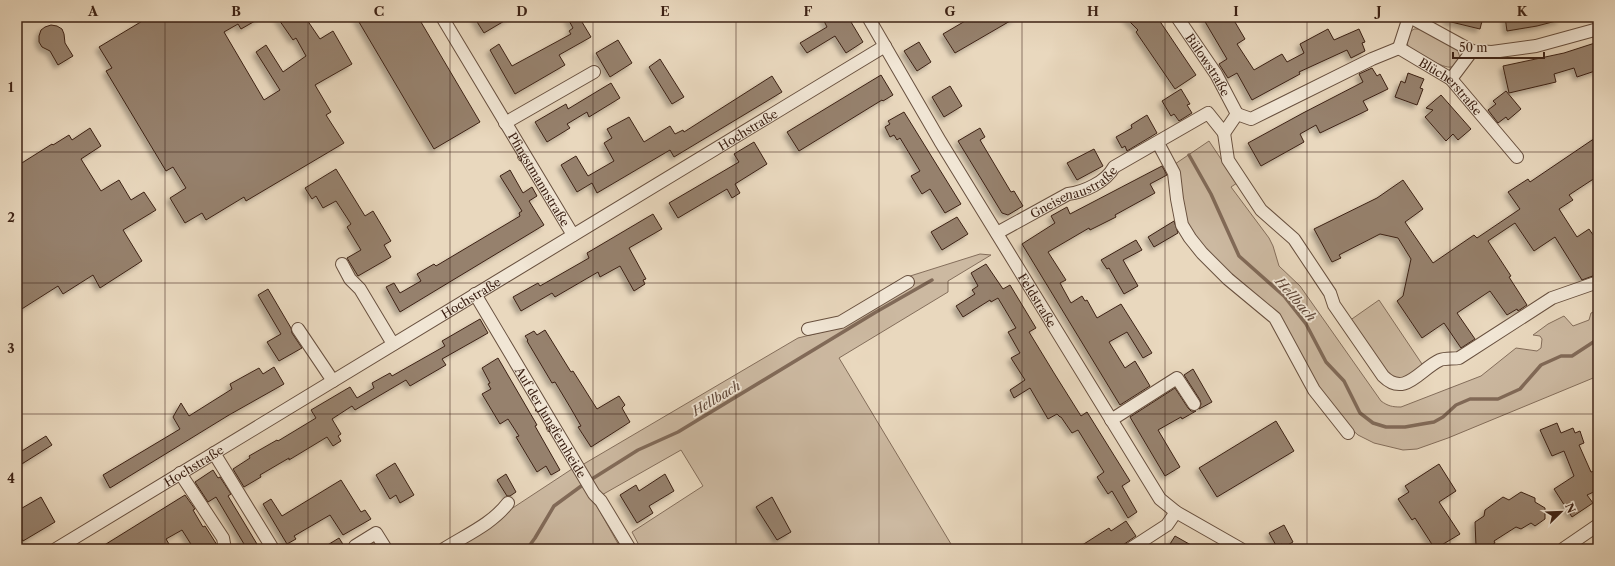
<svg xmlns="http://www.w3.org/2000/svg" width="1615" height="566" font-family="'Libre Caslon Text',serif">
  <defs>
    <filter id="shadow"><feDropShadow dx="-3.5" dy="3.5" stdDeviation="2" flood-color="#0004"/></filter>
  </defs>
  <rect width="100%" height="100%" fill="#e9d8be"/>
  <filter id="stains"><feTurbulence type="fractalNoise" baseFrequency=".005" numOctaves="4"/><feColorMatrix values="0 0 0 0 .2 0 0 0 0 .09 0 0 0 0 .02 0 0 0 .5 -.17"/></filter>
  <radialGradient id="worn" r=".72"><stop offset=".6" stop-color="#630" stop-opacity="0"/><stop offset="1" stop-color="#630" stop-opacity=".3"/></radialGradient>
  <g fill="#ccb9a1" stroke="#846e5b">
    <path d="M1414,29h7l36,19 3,10c-3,4 -4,8 -9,9 -7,2 -34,-14 -42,-19l-2,-5 3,-11z"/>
    <path d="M1209,141l28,42 -6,4 38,51 4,8 6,20 21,20 81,115c7,5 11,6 20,6l80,-31 35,-28 21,3 4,-3 1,-9 -2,-3 -7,-1 15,-11 16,-8 9,10 16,-6 2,-7 7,-3v66l-150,62 -31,11 -14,1 -29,-7 -16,-8 -10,-9 -39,-47 -23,-47 -56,-54 -46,-53 -9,-61z"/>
    <path d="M980,254l11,1 -43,26v11l-109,66 115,191h-313l-9,-17 71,-46 -22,-36 -81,46 -18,-31 216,-127 44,-11 65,-50z"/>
    <path d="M1379,300l45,67 -22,15 -12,-3 -41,-58z"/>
    <path d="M575,467l46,82h-187l65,-40 3,6z"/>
  </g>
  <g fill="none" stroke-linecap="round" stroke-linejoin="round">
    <g stroke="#816a58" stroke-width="3.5">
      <path d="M1189,155l22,39 28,62 45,40 22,28 20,38 18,19 16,32 13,10 13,4h19l17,-3 12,-2 9,-5 13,-12 14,-6h28l22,-10 21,-24 20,-9h11l26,-17"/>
      <path d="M527,549l8,-11 19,-32 30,-22 54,-34 40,-18 198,-120 56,-32"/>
    </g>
  </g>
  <g fill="#96816d" stroke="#3d2215" filter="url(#shadow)">
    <path d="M142,17h120l-21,12 -3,-5 -14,8 40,68 16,-10 -24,-38 10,-7 17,27 23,-16 -10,-18 -3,2 -16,-23h28l15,22 13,-8 19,33 -37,21 16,27 -5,3 18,28 -98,58 -2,-4 -38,23 -4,-7 -17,10 -15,-25 16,-10 -13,-21 -7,4 -60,-100 6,-3 -13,-21 45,-27z"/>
    <path d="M356,17h62l62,105 -46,27z"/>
    <path d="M474,17h37l-27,16z"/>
    <path d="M567,17h12l12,20 -32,18 6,10 -50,29 -25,-44 9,-6 13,22 59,-32 -2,-3 4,-3z"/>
    <path d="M822,17h26l15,25 -17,11 -11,-17 -28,17 -7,-10 27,-16z"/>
    <path d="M972,17h45l-62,36 -12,-19z"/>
    <path d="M1125,17h32l39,58 -21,14 -39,-57 2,-2z"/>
    <path d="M1209,17h23l13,22 -8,5 17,26 28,-16 5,8 17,-9 -4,-9 28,-15 6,11 25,-11 6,13 -3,1 3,8 -14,7 -4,-8 -48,22 1,2 -48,26 -15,-27 -9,5 -9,-14 8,-5 -23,-39z"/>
    <path d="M1447,17h36l-3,12 -33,-8z"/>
    <path d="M1505,17h55v3l-23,6 -30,5z"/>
    <path d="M51,25l6,1 5,3 2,5 1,9 8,13 -15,9 -8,-14 -8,-4 -3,-5v-6l2,-6 4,-3z"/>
    <path d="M618,40l14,23 -22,14 -14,-24z"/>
    <path d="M919,42l12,20 -14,9 -13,-20z"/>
    <path d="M1598,42v28l-21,7 -3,-9 -20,6 2,8 -47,11 -6,-27 61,-13z"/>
    <path d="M660,59l24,38 -12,7 -23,-37z"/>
    <path d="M1372,68l5,8 3,-2 8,15 -25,12 5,9 -48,23 -4,-8 -16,9 4,8 -43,24 -13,-23 55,-30 60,-31 -4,-8z"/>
    <path d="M1408,73l16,6 -4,9 3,1 -6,16 -22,-8 6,-16 4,2z"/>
    <path d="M881,75l12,20 -10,6 -1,-1 -83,51 -12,-19z"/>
    <path d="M772,76l10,16 -108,65 -4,-7 -73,43 -5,-10 -15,9 -16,-27 15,-9 12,20 26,-15 -10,-18 8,-5 -5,-9 22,-12 15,25 26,-16 5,8 8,-4 1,2z"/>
    <path d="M611,83l9,15 -31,19 -2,-5 -20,12 3,4 -23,14 -12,-20 31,-18 2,5z"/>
    <path d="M950,86l12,20 -18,11 -12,-20z"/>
    <path d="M1181,89l9,15 -3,1 5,8 -13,8 -5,-7 -3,2 -9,-15z"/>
    <path d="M1506,91l15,18 -13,11 -2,-3 -8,6 -10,-13 8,-6 -3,-3z"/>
    <path d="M1441,95l30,34 -13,11 -5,-6 -7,7 -21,-24 8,-7 -7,-2z"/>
    <path d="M904,112l57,92 -16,9 -15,-24 -8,5 -11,-18 9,-5 -20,-33 -3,2 -3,-5 -4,2 -5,-10 5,-3 -2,-3z"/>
    <path d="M1147,115l10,18 -30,18 -2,-5 -3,2 -6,-11 16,-9 -1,-3z"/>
    <path d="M90,128l11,18 -20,13 20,32 18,-11 12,20 13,-8 12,18 -33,20 19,31 -42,27 -7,-13 -30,19 -5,-8 -41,26v-146l35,-22 1,1 16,-10 3,5z"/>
    <path d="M980,128l5,9 -5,3 31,52 3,-1 9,15 -15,9 -6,-2 -44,-72z"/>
    <path d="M1598,136v40l-29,19 4,5 -14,9 18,28 12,-8 9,13v32l-16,6 -27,-43 -21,14 -19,-28 -27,18 23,35 -2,1 18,28 -9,6 -1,-2 -10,6 -17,-24 -33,22 18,26 -14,9 -17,-25 -22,15 -25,-37 6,-5 8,-37 -13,-21 -18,-4 -41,21 2,3 -9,4 -18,-33 63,-31 26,-18 20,29 -18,13 28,41 41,-28 3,3 43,-29 -12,-17 20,-13 2,3z"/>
    <path d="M754,142l13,22 -32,20 5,9 -8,5 -5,-9 -49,29 -9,-15 70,-41 -5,-8z"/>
    <path d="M1094,149l9,17 -26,14 -10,-17z"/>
    <path d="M1162,166l5,9 -17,9 5,9 -40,22 1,2 -26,13 -1,-2 -41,24 18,28 -6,3 11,20 11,-7 3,5 2,-1 10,18 24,-14 31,49 -9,5 -16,-26 -18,10 16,26 10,-7 15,25 -30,19 -98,-161 33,-21 -4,-7 16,-9 3,7z"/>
    <path d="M336,169l29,47 8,-5 18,30 -7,4 7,12 -33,19 -11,-18 14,-8 -14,-23 4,-3 -15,-23 -13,7 -7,-12 -4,3 -7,-11z"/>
    <path d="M510,170l13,23 9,-6 5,9 -8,5 15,24 -144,87 -14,-25 8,-4 6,10 21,-12 -4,-7 17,-10 2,2 84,-50 -1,-3 3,-2 -22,-35z"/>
    <path d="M653,214l9,15 -33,19 17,31 -3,1 2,4 -11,7 -14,-25 -20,11 -2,-5 -43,25 -3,-4 -31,18 -8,-14 25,-14 2,3 49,-28 -2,-5z"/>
    <path d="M957,217l11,17 -26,16 -11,-18z"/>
    <path d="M1174,221l4,12 -24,14 -6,-10z"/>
    <path d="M1136,240l6,10 -19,10 15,26 -14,8 -15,-26 -2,1 -6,-9z"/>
    <path d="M986,264l17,25 7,-4 26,43 -7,4 25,41 27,43 6,-4 43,69 -8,5 15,26 -9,6 -16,-27 -4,3 -11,-17 7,-5 -26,-42 -6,3 -11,-16h-1l-3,-3 -9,5 -18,-31 -16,10 -4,-8 15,-10 -14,-22 9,-5 -12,-21 8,-4 -18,-30 -7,4 -1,-2 -27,17 -7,-11 19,-12 -3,-4 6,-4 -7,-13z"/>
    <path d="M268,289l23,39 1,5 10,15 -23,13 -12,-19 14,-8 -23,-39z"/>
    <path d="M480,319l8,14 -46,26 4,6 -36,21 -4,-6 -51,30 -3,-4 -20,13 9,15 -3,2 3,5 -8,5 -6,-9 -38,23v-2l-29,17 1,2 -17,10 -11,-18 17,-11 -1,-2 28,-16 1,1 38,-23 -5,-8 39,-23 7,11 17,-10 -2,-5 18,-10 2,3 53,-30 -3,-5z"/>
    <path d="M545,330l26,42 2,-1 24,38 22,-13 6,9 -3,3 8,14 -39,25 -13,-20 3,-1 -11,-19 -15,-25 -3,1 -25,-42 1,-1 -3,-4 9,-5 3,4z"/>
    <path d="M498,358l39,67 -2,1 25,44 -9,5 -5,-9 -9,6 -21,-35 3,-1 -11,-17 -8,5 -18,-30 9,-5 -3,-5 2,-1 -8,-15z"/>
    <path d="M274,367l10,17 -55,31 -119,73 -7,-13 77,-46 -7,-12 8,-14 8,13 43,-27 -2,-5 29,-16 4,6z"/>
    <path d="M1193,369l19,33 -13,7 2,-5 -1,-4 -16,-25z"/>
    <path d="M1175,388l13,20 3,3h5l-14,8 -1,-2 -23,13 22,37 -15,9 -35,-59z"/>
    <path d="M1276,421l18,30 -77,46 -18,-29z"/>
    <path d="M1557,423l4,10 12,-5 2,5 5,-2 4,12 -5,2 12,27 7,-2v20l-11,5 6,8 -21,14 -18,-28 20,-13 -10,-25 -12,5 -12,-26z"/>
    <path d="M46,436l6,9 -35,22v-13z"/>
    <path d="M395,463l19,32 -14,8 -4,-8 -6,4 -14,-24z"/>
    <path d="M1439,464l17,27 -17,11 21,32 -25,15 -20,-31 -3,2 -14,-21 11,-7 -4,-6z"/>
    <path d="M213,470l5,8 2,-1 11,17 -3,2 32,53h-13l-31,-52 -8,5 -13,-20z"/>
    <path d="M506,474l10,18 -6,4h-3l-10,-16z"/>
    <path d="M665,474l9,17 -25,15 4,7 -16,10 -17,-28 16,-10 3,6z"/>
    <path d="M341,480l20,32 4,-2 6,9 -28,16 -13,-20 -36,21 2,3 -9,5 -24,-40 8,-5 11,17z"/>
    <path d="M1521,492l14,6v4l10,6v11l-10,7 -4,-3 -10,6 -5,-2 -22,14 1,2 -10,6 -9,-3 -1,-24 9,-6 1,-6 18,-13 6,3z"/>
    <path d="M185,495l10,14 -2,1 10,17 2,-1 12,19v4h-23l-12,-19 -16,9 6,10h-74z"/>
    <path d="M41,497l14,25 -32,19 -6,-10v-20z"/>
    <path d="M772,497l19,35 -14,8 -21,-33z"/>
    <path d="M1126,521l10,15 -19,13h-41l33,-21 2,3z"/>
    <path d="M1284,525l9,17 -9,5 -2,-3 -5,3 -8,-14z"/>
    <path d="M1175,536l23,13h-31z"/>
    <path d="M339,538l7,11h-25z"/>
  </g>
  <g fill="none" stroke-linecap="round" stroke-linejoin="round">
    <defs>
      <g id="minor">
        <path id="s1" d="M442,17l131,218"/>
        <path id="s2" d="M868,17l72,124 220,358 16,13 65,37"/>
        <path id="s3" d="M1177,17l39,57 21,40"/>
        <path d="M1410,17l62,34 20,1 44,-6 62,-17"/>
        <path id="s4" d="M1399,48l52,31 66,78"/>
        <path d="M1399,48l10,-31"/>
        <path d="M1451,79l21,-28"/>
        <path d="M1237,114l14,5 121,-60 27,-11"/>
        <path d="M505,123l89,-51"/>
        <path d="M1224,133l4,27 33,50 33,29 36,54 4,12 49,71c22,22 37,-7 57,-16 5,-2 14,-1 19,-2l93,-60 46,-16"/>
        <path d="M1158,143l16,30 3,26 5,26 8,13 12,15 26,26 47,39 39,72 34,43"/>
        <path id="s5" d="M997,233l71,-39c16,-2 38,-12 46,-27l94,-54 16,20 13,-19"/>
        <path d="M342,264l8,15 10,10 33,55"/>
        <path id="s6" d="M475,294l119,200 7,7 29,48"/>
        <path d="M298,329l35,52"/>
        <path d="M808,329l33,-7 67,-40"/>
        <path d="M1111,420l66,-42 17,26"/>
        <path d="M214,453l59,96"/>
        <path d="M180,473l43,65 2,11"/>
        <path id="s7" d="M56,549l829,-503"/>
        <path d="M357,549l-2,-3 21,-13 10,16"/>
        <path d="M444,549c22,-14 48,-25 64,-46"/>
        <path d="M1130,549l37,-24 9,-13"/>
        <path d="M1563,549l35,-24"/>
      </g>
    </defs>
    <use href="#minor" stroke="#68503f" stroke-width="14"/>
    <use href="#minor" stroke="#f1e6d5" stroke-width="12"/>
  </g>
  <path fill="none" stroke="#3d2215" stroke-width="1" stroke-opacity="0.55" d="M165,17v532M308,17v532M450,17v532M593,17v532M736,17v532M879,17v532M1022,17v532M1165,17v532M1307,17v532M1450,17v532M17,152h1581M17,283h1581M17,414h1581"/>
  <g text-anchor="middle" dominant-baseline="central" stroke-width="3.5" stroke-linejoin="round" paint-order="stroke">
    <g font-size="12" fill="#3d2215" stroke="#f1e6d5">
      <text stroke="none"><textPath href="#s3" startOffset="57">Bülowstraße</textPath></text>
      <text stroke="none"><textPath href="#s4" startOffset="65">Blücherstraße</textPath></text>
      <text stroke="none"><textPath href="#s7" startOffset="809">Hochstraße</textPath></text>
      <text stroke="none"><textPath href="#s1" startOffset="189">Pfingstmannstraße</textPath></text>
      <text stroke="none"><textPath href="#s5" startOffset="87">Gneisenaustraße</textPath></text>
      <text stroke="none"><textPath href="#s7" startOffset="485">Hochstraße</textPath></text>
      <text stroke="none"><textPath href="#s2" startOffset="330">Feldstraße</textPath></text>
      <text stroke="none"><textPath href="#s6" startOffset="149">Auf der Jungfernheide</textPath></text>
      <text stroke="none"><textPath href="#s7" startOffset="161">Hochstraße</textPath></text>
    </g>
    <g font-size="13" font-style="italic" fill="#5f4637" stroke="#f1e6d5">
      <text transform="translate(1296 299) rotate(49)">Hellbach</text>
      <text transform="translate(716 398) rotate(-31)">Hellbach</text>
    </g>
  </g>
  <rect width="1615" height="566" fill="none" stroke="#e9d8be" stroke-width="44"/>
  <g transform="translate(1561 512) rotate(67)" stroke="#f1e6d5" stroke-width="3" paint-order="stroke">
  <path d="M0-3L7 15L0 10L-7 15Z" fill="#3d2215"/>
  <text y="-6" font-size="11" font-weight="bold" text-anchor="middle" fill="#3d2215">N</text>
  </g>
  <path d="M1453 52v6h91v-6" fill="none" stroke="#3d2215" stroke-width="2"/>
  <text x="1459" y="52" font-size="12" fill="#3d2215" stroke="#f1e6d5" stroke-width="3" paint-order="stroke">50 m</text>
  <rect x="22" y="22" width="1571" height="522" fill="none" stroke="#3d2215" stroke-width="1.5"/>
  <g font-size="13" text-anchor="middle" font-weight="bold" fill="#3d2215">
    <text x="93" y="16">A</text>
    <text x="236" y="16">B</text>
    <text x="379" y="16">C</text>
    <text x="522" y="16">D</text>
    <text x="665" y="16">E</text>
    <text x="808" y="16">F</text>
    <text x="950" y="16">G</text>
    <text x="1093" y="16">H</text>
    <text x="1236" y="16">I</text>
    <text x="1379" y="16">J</text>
    <text x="1522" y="16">K</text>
    <text x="11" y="92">1</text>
    <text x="11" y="222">2</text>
    <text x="11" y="353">3</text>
    <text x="11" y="483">4</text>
  </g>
  <rect width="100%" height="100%" filter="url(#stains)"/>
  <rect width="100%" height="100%" fill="url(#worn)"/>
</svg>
